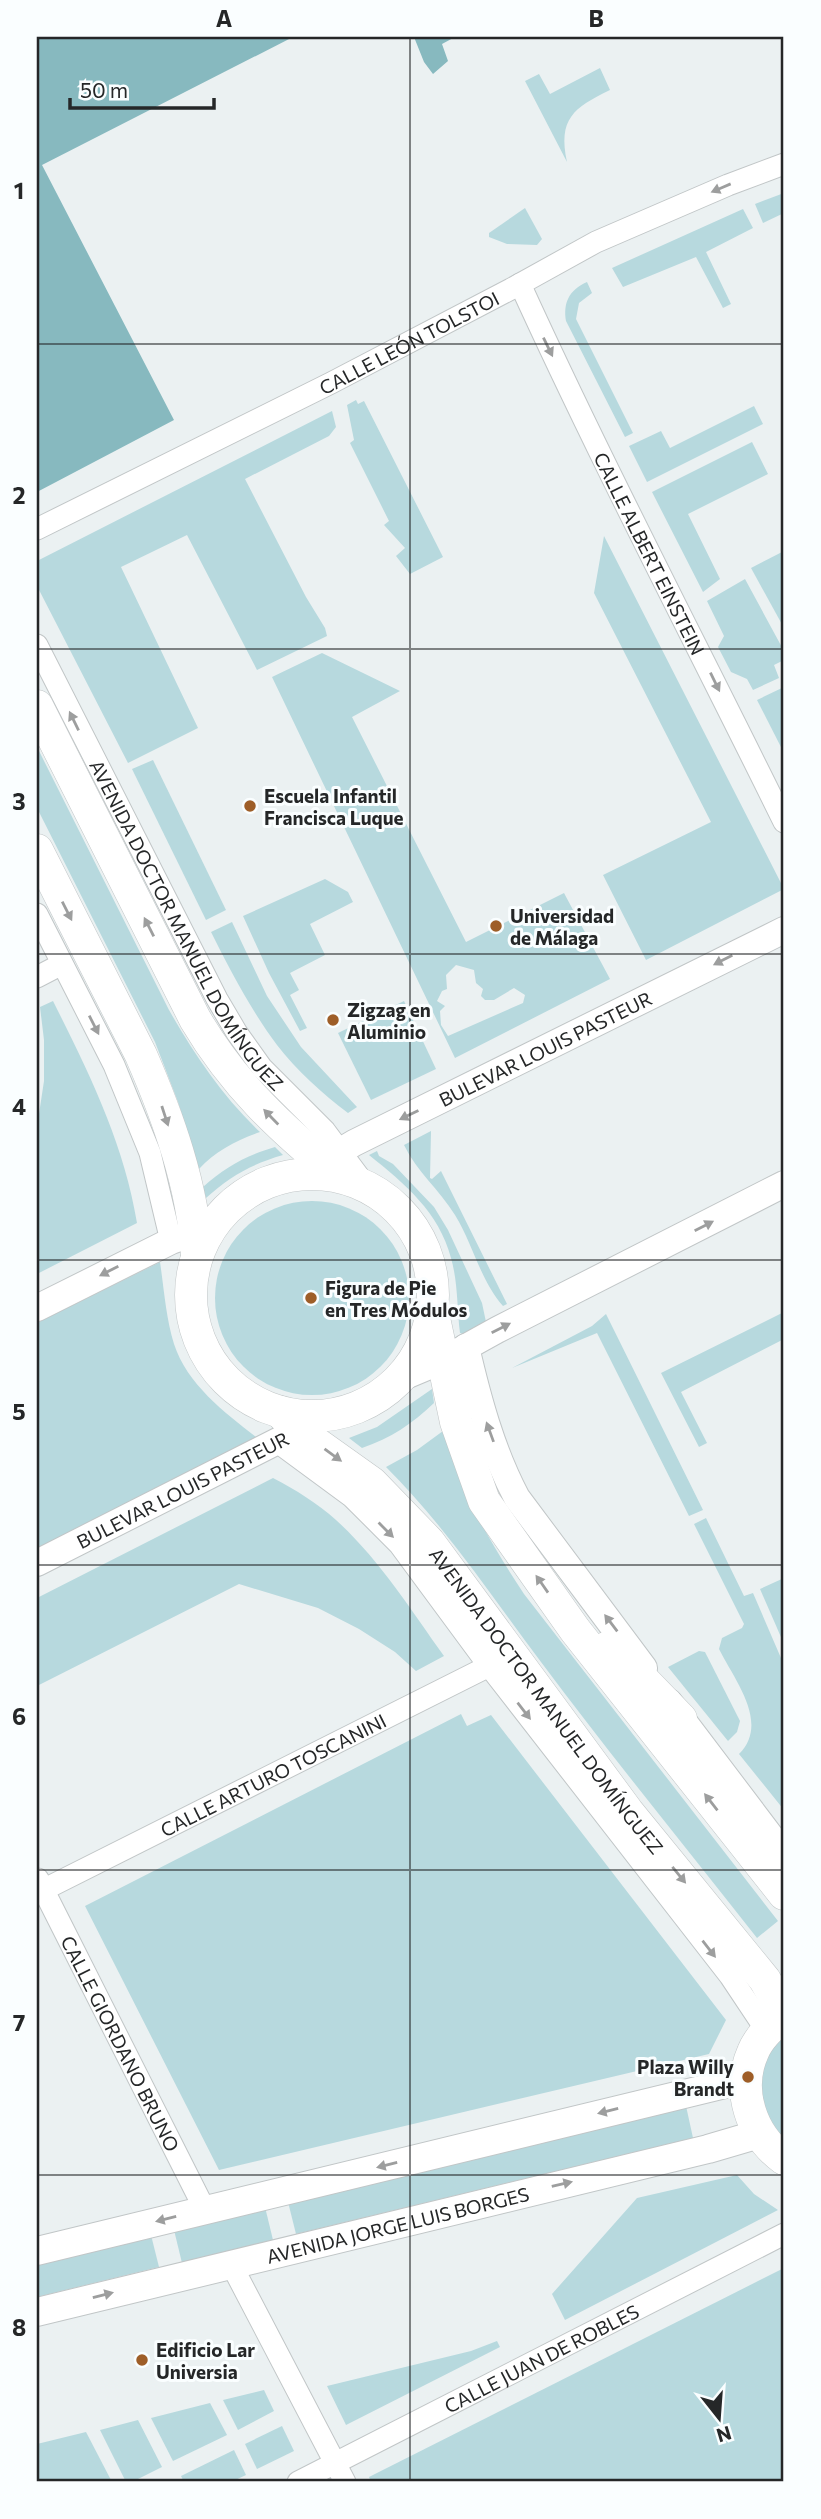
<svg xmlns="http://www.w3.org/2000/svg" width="821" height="2519" font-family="Commissioner,sans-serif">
  <rect width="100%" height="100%" fill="#ebf1f2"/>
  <g fill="#b7d9de" fill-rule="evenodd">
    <path d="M600,68l10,22c-37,18 -52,29 -43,72l-42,-81 14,-7 11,20z"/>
    <path d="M784,193v20l-21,10 -8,-19z"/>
    <path d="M525,208l17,31 -5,6 -30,-1 -18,-7v-4z"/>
    <path d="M743,209l10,19 -47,24 25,52 -8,4 -27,-51 -73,30 -11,-19z"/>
    <path d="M587,282l5,11 -13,10 -3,16 57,114 -8,4 -59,-116c-3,-18 3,-31 21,-39z"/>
    <path d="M356,400l2,4 6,-3 79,156 -33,17 -14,-18 9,-8 -21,-23 5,-4 -39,-78 4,-3 -7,-35z"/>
    <path d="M754,406l9,18 -116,58 -18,-36 32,-15 9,17z"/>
    <path d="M332,411l4,16 -7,9 -84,43 61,118 19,31 2,8 -70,34 -70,-135 -66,32 77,161 -70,35 -91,-177v-25z"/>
    <path d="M752,442l16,32 -80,40 32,65 -17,13 -51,-100z"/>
    <path d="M604,536l180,353 -138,71 -43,-85 108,-53 -117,-229z"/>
    <path d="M784,551v77l-33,-60z"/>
    <path d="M745,579l39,72v9l-10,5 5,13 -26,12 -6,-11 -16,-7 -13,-25 6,-11 -17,-35z"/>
    <path d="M322,653l78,38 -48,26 114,225 98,-49 46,86 -155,79 -183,-381zM456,965l18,5 2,13 7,6 -2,7 4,4h9l20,-12 11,7 -2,8 -75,33 -7,-11 -1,-14 5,-5 -8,-5 5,-10 5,-2 -1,-14z"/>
    <path d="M784,687v66l-27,-53z"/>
    <path d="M37,747l132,263c25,44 53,86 91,122 -23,8 -45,19 -61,37l-21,-67 -23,-60 -118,-234z"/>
    <path d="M153,760l73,150 -20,10 -74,-151z"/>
    <path d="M325,879l23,13 5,10 -43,22 15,31 -35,18 9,17 -9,5 17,33 -7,3 -31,-58 -26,-57z"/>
    <path d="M232,922l35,74 34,51 56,60 -9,6c-25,-19 -52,-43 -71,-68 -25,-33 -48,-77 -66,-113z"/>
    <path d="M53,1001c36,72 71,142 84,222l-100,51v-147l7,-46v-41l-4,-33z"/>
    <path d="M404,1001l32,68 -65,31 -33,-67z"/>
    <path d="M431,1131l-1,47 2,1 9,-8 66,133 -4,2c-23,-26 -30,-62 -48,-91 -16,-26 -38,-43 -51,-70z"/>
    <path d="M275,1147l8,8c-31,9 -53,21 -77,43l-3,-11c22,-20 44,-32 72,-40z"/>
    <path d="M377,1151l2,5 14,8 41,43 14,23 34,73 4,19 -23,12 -3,-1c-3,-24 -2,-51 -9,-75 -12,-46 -46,-74 -82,-103z"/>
    <circle cx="312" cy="1298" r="97"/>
    <path d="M160,1262c4,27 6,56 14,82 13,40 50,68 82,93l-219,112v-226z"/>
    <path d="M784,1312v27l-103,53 26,51 -8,4 -38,-74z"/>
    <path d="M606,1314l97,196 -14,6 -92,-183 -85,35 80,-42z"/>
    <path d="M432,1389l2,14c-22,21 -43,35 -72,45l-13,-10 28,-11z"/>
    <path d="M443,1431c19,62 46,110 81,163l254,327 -21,17c-72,-92 -146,-182 -216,-276 -52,-69 -94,-134 -155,-195l31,-17z"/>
    <path d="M273,1478c23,12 44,25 63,42 43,39 75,90 108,136l-28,15 -21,-19 -36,-23 -41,-21 -79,-24 -202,102v-88z"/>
    <path d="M706,1518l38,78 9,-3 31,72v145l-45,-56c31,-31 -4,-73 -20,-105l3,-11 20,-10 2,-4 -50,-100z"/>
    <path d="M784,1578v66l-24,-55z"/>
    <path d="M699,1651l6,1 35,69 -3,11 -9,9 -60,-74z"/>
    <path d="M461,1714l6,12 24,-11 235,305 -17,34 -490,116 -134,-264z"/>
    <path d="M784,2035v106c-29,-36 -34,-71 0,-106z"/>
    <path d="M686,2106l7,32 -397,96 -8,-32z"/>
    <path d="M737,2175l17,19 24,16 -213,110 -13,-26 85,-96z"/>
    <path d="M265,2207l8,33 -91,23 -8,-33z"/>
    <path d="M151,2235l8,32 -122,30v-34z"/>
    <path d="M784,2268v214h-413l-2,-5z"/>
    <path d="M497,2341l3,6 -154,78 -19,-39 144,-35z"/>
    <path d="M264,2390l10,21 -36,19 -15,-30z"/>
    <path d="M210,2403l17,32 -54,26 -22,-43z"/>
    <path d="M138,2420l24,47 -30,15h-6l-26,-52z"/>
    <path d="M282,2426l12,25 -37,18 -12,-25z"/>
    <path d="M86,2432l26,50h-75v-38z"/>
    <path d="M234,2450l12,25 -15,7h-47l-3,-6z"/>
  </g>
  <g fill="#87b9bf">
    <path d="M37,37h256l-251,128 132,255 -137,72z"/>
    <path d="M414,37h41l-13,7 6,17 -15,13 -9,-12z"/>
  </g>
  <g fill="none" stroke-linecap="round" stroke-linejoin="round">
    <defs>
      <g id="minor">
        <path id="s1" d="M520,284c83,182 176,359 264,538"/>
        <path id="s2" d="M37,529l294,-146 180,-94 85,-47 132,-57 56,-21"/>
        <path id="s3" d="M37,645l180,354 20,34 25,35 63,63 41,55"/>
        <path d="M37,914l77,151 36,88 21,88"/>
        <path d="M37,977l25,-13"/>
        <path d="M276,1441l76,56 47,47 90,122 241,310 36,54"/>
        <path id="s4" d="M38,1879l167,331"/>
        <path id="s5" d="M37,1893l464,-233"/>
        <path d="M231,2264l114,218"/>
        <path id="s6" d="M298,2482l486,-248"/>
      </g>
      <g id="tertiary">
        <path id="s7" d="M311,1173l11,-11 32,-19 430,-213"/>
        <path d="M37,1308l134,-67 40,-14"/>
        <path d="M466,1347c12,52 26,104 51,151l127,170"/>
        <path d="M403,1377l38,-16 56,-31 287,-146"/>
        <path id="s8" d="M37,1563l290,-147"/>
        <path d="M669,1702l115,152"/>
      </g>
      <g id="secondary">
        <path d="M37,2251l709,-172"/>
        <path id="s9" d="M37,2312l671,-163 51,-15"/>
      </g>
      <g id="primary">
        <path d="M37,706l158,313c39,66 86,110 144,157"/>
        <path d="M37,850l104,205c27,62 52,131 56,200"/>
        <circle cx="312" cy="1295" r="121"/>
        <path d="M434,1318l22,104 28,79 91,129 209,264"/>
        <path id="s10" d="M280,1412l19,19 73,52 57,59 199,270 137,168 19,34"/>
        <path d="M606,1648l15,9 60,62"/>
        <path d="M784,2015c-12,11 -25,22 -31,37 -17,38 -2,83 31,107"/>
      </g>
    </defs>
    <use href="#minor" stroke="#c1c6c7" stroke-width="23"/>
    <use href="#tertiary" stroke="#c1c6c7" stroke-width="28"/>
    <use href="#secondary" stroke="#c1c6c7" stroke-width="30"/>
    <use href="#primary" stroke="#c1c6c7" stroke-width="33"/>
    <use href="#minor" stroke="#fff" stroke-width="21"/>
    <use href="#tertiary" stroke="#fff" stroke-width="26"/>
    <use href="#secondary" stroke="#fff" stroke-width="28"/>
    <use href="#primary" stroke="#fff" stroke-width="32"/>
  </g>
  <defs><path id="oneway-solid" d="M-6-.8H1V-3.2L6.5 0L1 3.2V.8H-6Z" transform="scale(1.75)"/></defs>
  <g fill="#9d9e9e">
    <use href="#oneway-solid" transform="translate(721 188) rotate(157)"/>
    <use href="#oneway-solid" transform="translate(548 347) rotate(64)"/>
    <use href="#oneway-solid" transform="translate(715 682) rotate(64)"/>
    <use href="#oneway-solid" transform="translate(74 721) rotate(-116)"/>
    <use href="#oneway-solid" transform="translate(67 911) rotate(63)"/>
    <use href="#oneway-solid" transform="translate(149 927) rotate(-117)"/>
    <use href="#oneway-solid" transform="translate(723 960) rotate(153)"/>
    <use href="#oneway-solid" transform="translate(94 1025) rotate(63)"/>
    <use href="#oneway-solid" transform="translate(409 1115) rotate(154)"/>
    <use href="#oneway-solid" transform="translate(165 1116) rotate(72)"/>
    <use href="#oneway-solid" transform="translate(271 1117) rotate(-134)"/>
    <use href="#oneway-solid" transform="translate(704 1226) rotate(-27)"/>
    <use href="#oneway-solid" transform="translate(109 1271) rotate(153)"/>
    <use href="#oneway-solid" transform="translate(501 1328) rotate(-27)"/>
    <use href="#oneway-solid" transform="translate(490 1432) rotate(-110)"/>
    <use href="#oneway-solid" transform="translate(333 1455) rotate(36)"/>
    <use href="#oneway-solid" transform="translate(386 1530) rotate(45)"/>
    <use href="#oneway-solid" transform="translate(542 1584) rotate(-125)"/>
    <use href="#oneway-solid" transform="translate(611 1623) rotate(-127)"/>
    <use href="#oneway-solid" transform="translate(524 1711) rotate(52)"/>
    <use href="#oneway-solid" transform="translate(711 1802) rotate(-128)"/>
    <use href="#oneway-solid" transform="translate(679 1875) rotate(51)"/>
    <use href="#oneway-solid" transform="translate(709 1949) rotate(52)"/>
    <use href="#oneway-solid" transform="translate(608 2111) rotate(166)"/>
    <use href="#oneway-solid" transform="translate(387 2165) rotate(166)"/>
    <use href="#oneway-solid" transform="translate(562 2184) rotate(-13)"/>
    <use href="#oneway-solid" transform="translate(166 2219) rotate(166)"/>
    <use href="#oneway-solid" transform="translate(103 2295) rotate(-14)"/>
  </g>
  <path fill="none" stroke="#252728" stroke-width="2" stroke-opacity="0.55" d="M410,37v2445M37,344h747M37,649h747M37,954h747M37,1260h747M37,1565h747M37,1870h747M37,2175h747"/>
  <g fill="#9e5e28" stroke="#fafeff" stroke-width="2.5">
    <circle cx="250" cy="806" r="7"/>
    <circle cx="496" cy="926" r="7"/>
    <circle cx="333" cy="1020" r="7"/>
    <circle cx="311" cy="1298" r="7"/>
    <circle cx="748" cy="2077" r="7"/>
    <circle cx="142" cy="2360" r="7"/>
  </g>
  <g text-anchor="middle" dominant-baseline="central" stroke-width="6" stroke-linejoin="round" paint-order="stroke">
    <g font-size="19" fill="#252728" stroke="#fafeff">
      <text stroke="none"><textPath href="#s2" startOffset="416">CALLE LEÓN TOLSTOI</textPath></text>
      <text stroke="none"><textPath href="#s1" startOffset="299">CALLE ALBERT EINSTEIN</textPath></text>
      <text stroke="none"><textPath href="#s3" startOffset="318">AVENIDA DOCTOR MANUEL DOMÍNGUEZ</textPath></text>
      <text stroke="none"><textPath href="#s7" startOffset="266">BULEVAR LOUIS PASTEUR</textPath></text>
      <text stroke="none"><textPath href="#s8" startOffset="163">BULEVAR LOUIS PASTEUR</textPath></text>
      <text stroke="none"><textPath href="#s10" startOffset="396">AVENIDA DOCTOR MANUEL DOMÍNGUEZ</textPath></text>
      <text stroke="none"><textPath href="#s5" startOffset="264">CALLE ARTURO TOSCANINI</textPath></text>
      <text stroke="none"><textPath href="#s4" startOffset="184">CALLE GIORDANO BRUNO</textPath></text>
      <text stroke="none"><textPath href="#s9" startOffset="371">AVENIDA JORGE LUIS BORGES</textPath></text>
      <text stroke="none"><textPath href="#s6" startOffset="273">CALLE JUAN DE ROBLES</textPath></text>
    </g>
    <g font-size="19" font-weight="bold" fill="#252728" stroke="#fafeff" text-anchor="start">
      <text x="264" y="795">Escuela Infantil<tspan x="264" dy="22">Francisca Luque</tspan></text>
      <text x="510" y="915">Universidad<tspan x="510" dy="22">de Málaga</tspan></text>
      <text x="347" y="1009">Zigzag en<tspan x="347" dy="22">Aluminio</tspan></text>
      <text x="325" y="1287">Figura de Pie<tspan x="325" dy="22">en Tres Módulos</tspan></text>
      <text x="734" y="2066" text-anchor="end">Plaza Willy<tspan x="734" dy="22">Brandt</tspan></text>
      <text x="156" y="2349">Edificio Lar<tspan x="156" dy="22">Universia</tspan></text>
    </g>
  </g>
  <rect width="821" height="2519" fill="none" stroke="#fafeff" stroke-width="77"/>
  <g transform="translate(719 2418) rotate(163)" stroke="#fafeff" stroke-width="5" paint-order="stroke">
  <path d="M0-5L12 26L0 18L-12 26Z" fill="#252728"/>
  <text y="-10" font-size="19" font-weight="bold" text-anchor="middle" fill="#252728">N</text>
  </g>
  <path d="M70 98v10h144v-10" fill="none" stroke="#252728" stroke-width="3.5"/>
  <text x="80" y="98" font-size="21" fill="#252728" stroke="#fafeff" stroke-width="5" paint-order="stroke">50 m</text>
  <rect x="38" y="38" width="744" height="2442" fill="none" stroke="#252728" stroke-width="2.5"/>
  <g font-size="23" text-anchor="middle" font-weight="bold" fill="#252728">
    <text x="224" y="27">A</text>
    <text x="596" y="27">B</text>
    <text x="19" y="199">1</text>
    <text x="19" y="504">2</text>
    <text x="19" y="810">3</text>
    <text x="19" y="1115">4</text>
    <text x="19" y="1420">5</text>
    <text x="19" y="1725">6</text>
    <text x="19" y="2031">7</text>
    <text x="19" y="2336">8</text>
  </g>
</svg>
